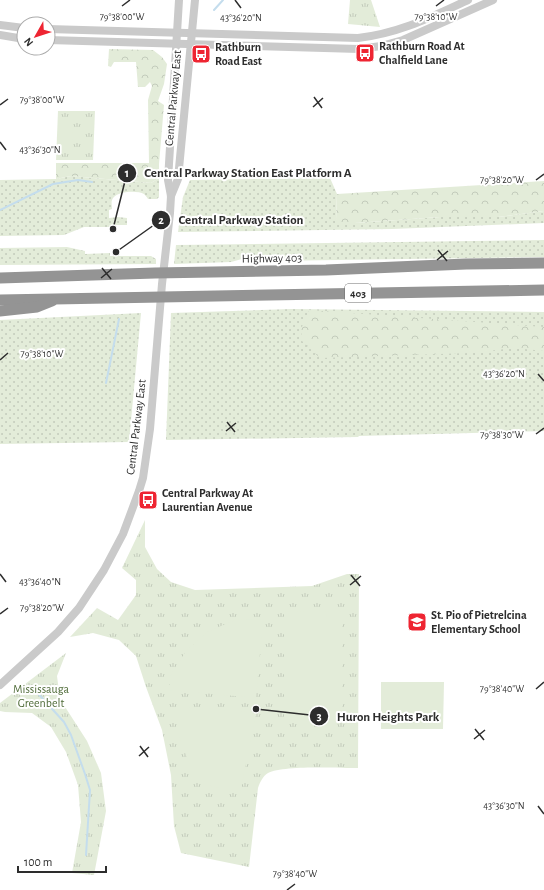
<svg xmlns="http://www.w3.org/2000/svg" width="544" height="890" font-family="'Alegreya Sans',sans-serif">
  <defs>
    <pattern id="grass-dots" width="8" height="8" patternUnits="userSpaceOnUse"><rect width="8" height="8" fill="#e3ecd9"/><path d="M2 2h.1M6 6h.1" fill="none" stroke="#c3cbbb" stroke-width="1.8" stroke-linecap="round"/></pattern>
    <pattern id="forest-crowns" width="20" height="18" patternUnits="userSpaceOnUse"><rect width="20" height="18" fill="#e3ecd9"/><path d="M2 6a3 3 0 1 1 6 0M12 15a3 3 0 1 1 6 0" fill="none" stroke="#c3cbbb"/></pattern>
    <pattern id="park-tufts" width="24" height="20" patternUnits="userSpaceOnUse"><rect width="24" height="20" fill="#e3ecd9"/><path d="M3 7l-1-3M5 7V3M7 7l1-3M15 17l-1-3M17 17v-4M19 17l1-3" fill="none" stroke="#c3cbbb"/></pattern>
  </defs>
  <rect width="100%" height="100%" fill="#fff"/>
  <g fill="url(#grass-dots)">
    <path d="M71,176l80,7 8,-5v19l-2,2h-9c-1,-2 -3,-4 -4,-5 -7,-4 -29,-3 -32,6 -1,2 0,6 0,9l-3,1v8l9,-1 9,1v7h-17l-1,2h-25l-20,8 -64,1v-56l56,-1z"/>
    <path d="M330,178l7,16 -1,25 19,4 85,-6h58l46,-6v12l-152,6 -214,3 5,-35 7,-17z"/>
    <path d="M544,240v17l-275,4 -2,-5 -18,1 -18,5 -57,2 2,-19z"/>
    <path d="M67,247l18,4v3l25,-1v3h41l5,3v5l-156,1v-17z"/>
    <path d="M291,309l253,3v119l-185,5 -1,1 -192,3 5,-127z"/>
    <path d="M141,313l-12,129 -129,2v-124z"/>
  </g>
  <g fill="url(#forest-crowns)">
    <path d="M109,49l44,1 9,7 5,7 -3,20 -6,17 6,4 -5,59v14l-8,5 -80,-7 -15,3v-16h93l-1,-63 4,-14 -2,-4 -5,5h-7l-2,-25h-22l-3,5 -3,-1z"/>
    <path d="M544,181v30l-46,6h-58l-85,6h-16l-3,-4 1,-25z"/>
    <path d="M309,310l235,17v24l-29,-3 -46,5 -149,5 -18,-17 -1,-12z"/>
  </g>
  <g fill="url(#park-tufts)">
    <path d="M350,0h21l9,27 -32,-3z"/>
    <path d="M58,111h37l-2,49h-37z"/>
    <path d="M145,520v27l12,22 14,13 24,8 117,-4 35,-12h12l-1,194c-19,0 -75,-3 -90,5 -5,3 -8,9 -10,15l-9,79 -68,-14 -7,-27 -3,-51 -9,-45 -16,-43 -10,-31 -17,-16 -26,-7 -23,4 27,-29 21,12 18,-25v-15l-14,-12z"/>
    <path d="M66,653l-9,23 3,23 27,42 14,32 5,38 -12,64 -22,-2 9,-51 -3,-37 -12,-33 -15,-25 -19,-14 -27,-1 -5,-1v-8z"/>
  </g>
  <g fill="#e3ecd9">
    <path d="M59,119h14l-1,31h-13z"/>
    <path d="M284,611l58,1v108l-58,-1z"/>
    <path d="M263,619l-7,79 -86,-8v-14l16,-25 21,-19 28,-12z"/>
    <path d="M381,682h63l-1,47h-62z"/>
    <path d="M178,706l78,7 -16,81 -32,-9 -19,-22 -11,-29z"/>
  </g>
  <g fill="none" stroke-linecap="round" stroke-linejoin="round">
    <g stroke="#c4dded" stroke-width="2">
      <path d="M214,10l9,-10"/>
      <path d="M0,210l53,-26 25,-4 14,2"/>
      <path d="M106,383l13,-64"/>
      <path d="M34,689l30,33 7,13 14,39 5,16 -4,65"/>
    </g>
    <g stroke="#cacaca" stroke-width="8">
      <path d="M0,25l24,3"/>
      <path d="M48,29l310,9c42,-5 73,-21 110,-38"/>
      <path d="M0,35l24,4"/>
      <path d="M48,40l311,9 22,-3 22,-6 90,-40"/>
      <path d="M171,196l7,-17 17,-179"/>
      <path d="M0,685l58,-53 21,-24 25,-38 19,-36 16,-43 4,-13 7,-49 12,-145 8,-71 1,-17 -3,-16 11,-180"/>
    </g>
    <g stroke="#949494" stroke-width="11">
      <path d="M0,278l155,-5 171,-3 140,-6 78,-1"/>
      <path d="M0,300l544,-10"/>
      <path d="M0,311l37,-4 15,-6"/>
    </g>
  </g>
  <path fill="none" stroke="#2d2d2d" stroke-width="1.5" d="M235,0l6,8M122,6l8,-6M436,6l8,-6M314,97l8,11M0,105l8,-6M313,107l10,-9M0,142l6,8M536,180l8,-6M438,250l9,11M437,260l11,-9M102,268l9,11M101,278l11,-9M0,360l8,-7M538,374l6,7M227,422l8,10M226,431l10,-8M536,434l8,-6M0,574l6,8M351,575l9,11M350,585l11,-9M0,614l8,-6M536,689l8,-7M475,729l9,11M474,739l11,-9M140,746l8,11M139,756l10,-9M538,806l6,8M287,890l8,-6"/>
  <defs>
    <symbol id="bus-square" viewBox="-11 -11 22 22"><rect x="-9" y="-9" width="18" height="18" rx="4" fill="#ee2532" stroke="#fff"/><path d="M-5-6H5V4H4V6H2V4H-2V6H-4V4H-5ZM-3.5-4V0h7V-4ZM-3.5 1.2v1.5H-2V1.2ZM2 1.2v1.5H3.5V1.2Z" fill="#fff"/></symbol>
    <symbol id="school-square" viewBox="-11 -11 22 22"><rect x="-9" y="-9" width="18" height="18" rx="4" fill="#ee2532" stroke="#fff"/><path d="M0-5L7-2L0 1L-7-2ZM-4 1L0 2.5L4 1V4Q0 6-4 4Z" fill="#fff"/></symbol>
  </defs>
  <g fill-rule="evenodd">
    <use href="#bus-square" x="354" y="42" width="22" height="22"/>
    <use href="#bus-square" x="190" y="43" width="22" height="22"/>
    <use href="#bus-square" x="137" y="489" width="22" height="22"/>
    <use href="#school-square" x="406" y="611" width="22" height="22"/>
  </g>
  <g text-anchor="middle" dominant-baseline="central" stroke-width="4" stroke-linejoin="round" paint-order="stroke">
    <rect fill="#fff" stroke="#6c6c6c" stroke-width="1" x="345" y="284" width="26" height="18" rx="3"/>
    <g font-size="11" font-weight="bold" fill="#2d2d2d">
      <text x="358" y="293">403</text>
    </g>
    <g font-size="12" font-weight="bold" fill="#2d2d2d" stroke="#fff" text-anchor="start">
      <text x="379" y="46">Rathburn Road At<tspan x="379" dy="14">Chalfield Lane</tspan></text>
      <text x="215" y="47">Rathburn<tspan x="215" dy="14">Road East</tspan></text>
      <text x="162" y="493">Central Parkway At<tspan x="162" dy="14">Laurentian Avenue</tspan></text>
      <text x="431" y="615">St. Pio of Pietrelcina<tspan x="431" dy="14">Elementary School</tspan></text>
    </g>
    <g font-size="12" fill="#2d2d2d" stroke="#fff">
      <text transform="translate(173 98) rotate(-85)">Central Parkway East</text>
      <text transform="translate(272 258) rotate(-1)">Highway 403</text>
      <text transform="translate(136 427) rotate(-83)">Central Parkway East</text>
    </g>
    <g font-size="12" fill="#4f6b38" stroke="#fff">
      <text x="41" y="689">Mississauga<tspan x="41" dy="14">Greenbelt</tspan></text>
    </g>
  </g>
  <g font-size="10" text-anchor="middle" fill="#2d2d2d" stroke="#fff" stroke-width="4" stroke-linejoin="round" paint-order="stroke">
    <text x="122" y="20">79°38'00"W</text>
    <text x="436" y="20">79°38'10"W</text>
    <text x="241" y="21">43°36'20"N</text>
    <text x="42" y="103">79°38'00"W</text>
    <text x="40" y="153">43°36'30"N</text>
    <text x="502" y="183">79°38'20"W</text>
    <text x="42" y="357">79°38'10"W</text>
    <text x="504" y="377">43°36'20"N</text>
    <text x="502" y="438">79°38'30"W</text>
    <text x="40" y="585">43°36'40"N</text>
    <text x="42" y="611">79°38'20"W</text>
    <text x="502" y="692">79°38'40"W</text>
    <text x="504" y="809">43°36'30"N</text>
    <text x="295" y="877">79°38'40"W</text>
  </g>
  <path fill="none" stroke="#2d2d2d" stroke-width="1.5" d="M113 229L127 173M116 252L161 220M256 709L319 716"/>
  <g fill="#2d2d2d" stroke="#fff" stroke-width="1.5">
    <circle cx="113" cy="229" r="4"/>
    <circle cx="116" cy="252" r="4"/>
    <circle cx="256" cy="709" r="4"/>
    <circle cx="127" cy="173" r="10"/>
    <circle cx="161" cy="220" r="10"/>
    <circle cx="319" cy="716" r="10"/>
  </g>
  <g font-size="12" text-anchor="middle" font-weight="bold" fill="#fff">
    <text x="127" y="177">1</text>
    <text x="161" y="224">2</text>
    <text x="319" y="720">3</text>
  </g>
  <g font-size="13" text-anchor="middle" font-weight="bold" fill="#2d2d2d" stroke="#fff" stroke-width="4" stroke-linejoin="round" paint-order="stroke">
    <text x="248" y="177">Central Parkway Station East Platform A</text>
    <text x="241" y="224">Central Parkway Station</text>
    <text x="388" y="721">Huron Heights Park</text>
  </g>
  <g transform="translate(36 36) rotate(231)"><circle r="19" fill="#ffffff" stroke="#ababab"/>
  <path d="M0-3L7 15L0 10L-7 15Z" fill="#ee2532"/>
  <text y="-6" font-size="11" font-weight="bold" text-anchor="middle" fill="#2d2d2d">N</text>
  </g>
  <path d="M18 866v6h88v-6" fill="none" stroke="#2d2d2d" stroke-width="2"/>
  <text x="24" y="866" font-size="12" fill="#2d2d2d" stroke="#ffffff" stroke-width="3" paint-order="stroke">100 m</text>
</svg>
